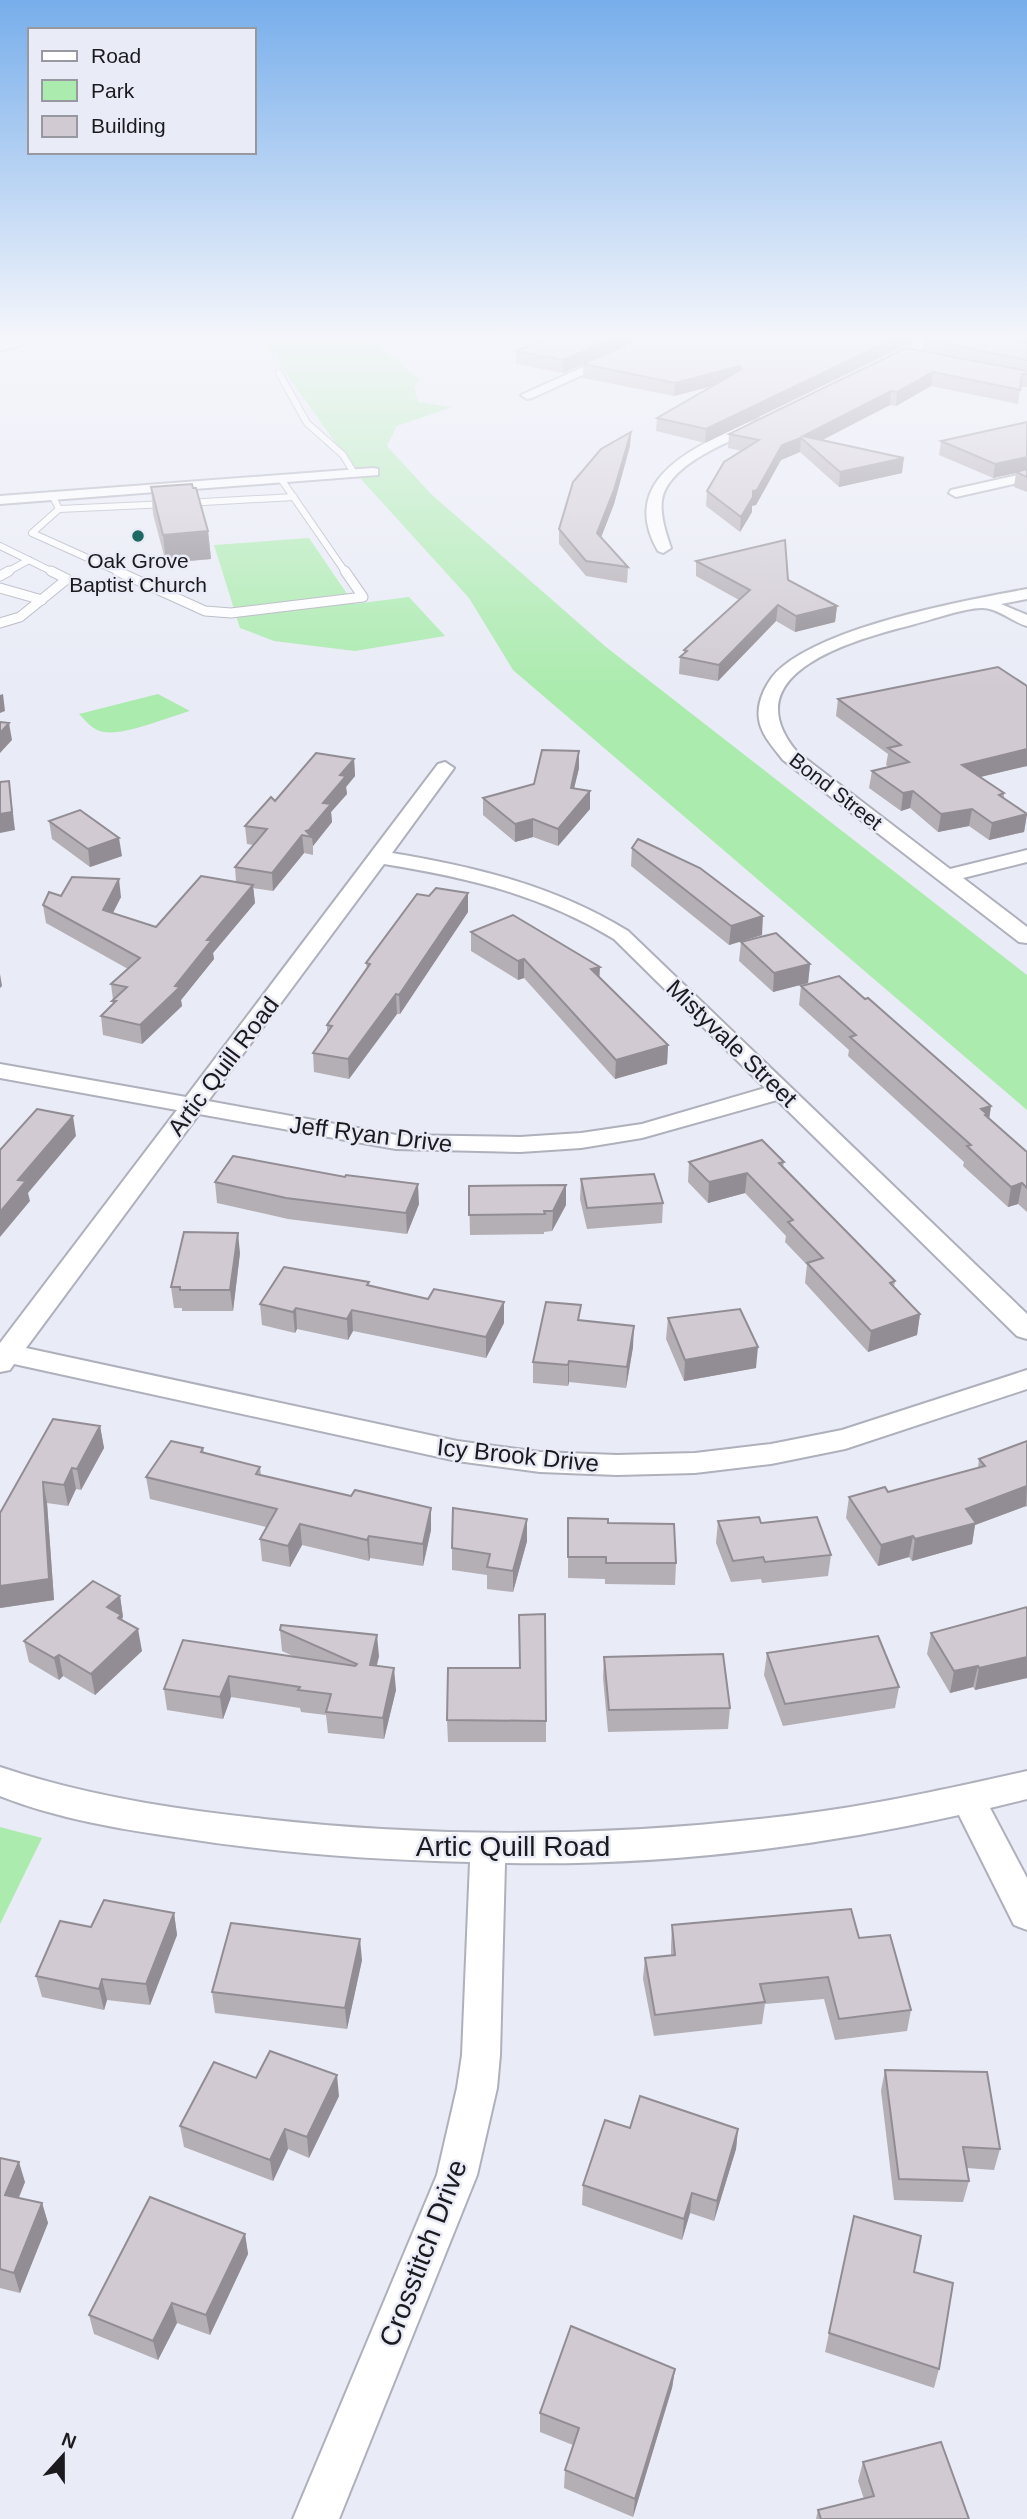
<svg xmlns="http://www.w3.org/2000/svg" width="1027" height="2519" font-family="Arial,sans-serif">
  <rect width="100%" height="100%" fill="#e9ebf6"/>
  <g fill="#abebae">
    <path d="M259,335h108l53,45 -6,7 4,15 34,5 -55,19 -10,20 44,48 175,153 421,328v135l-514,-440 -44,-72 -108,-119z"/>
    <path d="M309,538l45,66 55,-7 36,39 -90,15 -81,-10 -34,-13 -26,-83z"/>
    <path d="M158,694l32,17c-22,6 -70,27 -90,20 -9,-3 -15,-11 -21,-17z"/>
    <path d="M0,1827l42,11 -42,86z"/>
  </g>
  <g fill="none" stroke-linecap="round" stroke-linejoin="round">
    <defs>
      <g id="lane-far1">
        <path d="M279,373l28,50 36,32 11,18"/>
        <path d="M281,479l65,94"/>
        <path d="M52,495l7,14 -27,24 89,40"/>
        <path d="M186,503l108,-6"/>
        <path d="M59,509l109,-5"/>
        <path d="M0,546l55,27"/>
        <path d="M5,573l24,-13"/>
      </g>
      <g id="lane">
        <path d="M117,571l88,40 26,2 132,-16 -18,-26"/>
        <path d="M0,576l9,-5"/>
        <path d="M0,588l42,12"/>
        <path d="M0,623l20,-6 47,-38 -16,-8"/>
      </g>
      <g id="street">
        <path d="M34,335h21l-55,16v-8z"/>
        <path d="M654,335h16l-138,63 -5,1 -6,-4z"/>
        <path d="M932,335h15l-61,32 -4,1 -6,-4z"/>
        <path d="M759,419l7,4 -2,3c-31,14 -96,37 -102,74 -2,16 4,33 9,48l-8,5 -5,-2c-34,-59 13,-92 61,-115 13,-6 26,-13 40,-17z"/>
        <path d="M373,468l5,1v6l-378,29v-8z"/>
        <path d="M1027,473v8l-71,16 -7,-4 2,-3z"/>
        <path d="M1027,589v10l-26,5 26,11v11c-14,-4 -30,-18 -44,-18 -16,-1 -52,12 -68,16 -58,15 -185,48 -118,128l153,117 77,-19v12l-64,16 64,49v16l-8,-1 -236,-182c-9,-12 -22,-25 -24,-41 -3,-18 9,-41 23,-52 51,-42 179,-66 245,-78z"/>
        <path d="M445,762l9,6 -62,85c84,14 163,33 236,78l399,383v25l-10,-3 -240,-236 -135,38 -61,10 -61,4 -124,-3 -197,-35 -173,234 431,93 83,11 77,3 78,-2 76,-9 71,-14 185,-60v19l-182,60 -74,15 -76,9 -78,2 -77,-3 -83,-11 -443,-97 -4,6 -10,2v-29l177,-233 -177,-32v-14l186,33 252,-333zM384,864c85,14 155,30 230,75l151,149 -123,36 -61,9 -61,4 -124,-2 -188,-34z"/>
        <path d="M0,1767c86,29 174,42 264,52 187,21 375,18 560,-8 69,-10 136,-25 203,-40v28l-37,9 37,70v52l-13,-5 -55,-110c-147,33 -303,51 -454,48l-5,192 -3,33 -20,87 -138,344h-46l144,-344 20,-87 5,-33 8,-193c-97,-2 -193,-9 -288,-24 -62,-9 -124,-19 -182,-42z"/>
      </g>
    </defs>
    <use href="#lane-far1" stroke="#aeb0bb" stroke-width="8"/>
    <use href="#lane" stroke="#aeb0bb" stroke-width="11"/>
    <use href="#street" stroke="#aeb0bb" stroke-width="4"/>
    <use href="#lane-far1" stroke="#fff" stroke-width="6"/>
    <use href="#lane" stroke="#fff" stroke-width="9"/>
    <use href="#street" fill="#fff" fill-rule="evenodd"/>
  </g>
  <g fill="#b4aeb5">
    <path d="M648,335l-85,38 -47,-9v-13z"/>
    <path d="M927,335l-222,108 -49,-12 1,-13 56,-32 -39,10 -91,-18v-14z"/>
    <path d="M1027,335v52h-7l-2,17 -87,-18 -35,20 -6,-1 -69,35 81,33 -63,14 -39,-35 -19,8 -25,45 -4,1v6l-12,20 -34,-26 1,-15 35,-40 -14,-3 1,-14 193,-83 1,-12z"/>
    <path d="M1027,422v70l-13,-5 2,-14 -23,5 -54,-23 2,-14z"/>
    <path d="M631,432l-1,14 -16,58 -13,33 27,30 -1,16 -41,-7 -27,-32v-15z"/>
    <path d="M151,487l57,44 3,28 -45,4 -13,-49z"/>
    <path d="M696,561l92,19 49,26 -2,16 -40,10 -19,-11 -58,60 -39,-7 1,-17 4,-3v-4l55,-50 -43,-24z"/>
    <path d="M1027,686v80l-47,11 24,16v5l23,16 -3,18 -35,8 -20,-14 -31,6 -28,-24 -9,3 -32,-23 3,-17 17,-4 -3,-2 2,-11 -52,-38 2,-17z"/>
    <path d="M579,751v17l-5,20 16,21 -32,37 -25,-9 -18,5 -32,-27v-17l51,-14z"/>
    <path d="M354,759l1,17 -9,11 1,7 -16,18 1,10 -19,24v9l-9,-2 -31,38 -20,-3 2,15 -42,50 1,6 -33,41 1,6 -40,38 -39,-9 -2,-19 12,-12 -1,-3 1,-1 -2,-16 17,-15 -82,-46 -3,-18 18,-9 60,1 -8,16 43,14 80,-45 -1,-15 18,-22 -6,-1 -2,-18 30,-25z"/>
    <path d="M49,821l73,35 -32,11 -38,-28z"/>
    <path d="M632,848l130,87 -33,10 -98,-79z"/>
    <path d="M468,912l-68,102h-3l-48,65 -35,-7 -1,-19 14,-20v-8l40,-56 -1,-6z"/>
    <path d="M471,932l128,45 69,68 -1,19 -52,15 -91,-101 -6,2 -47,-29z"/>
    <path d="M741,942l69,22 -2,19 -35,9 -34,-31z"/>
    <path d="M801,986l190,120 -2,12 38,34v60l-9,-8 -10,3 -45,-41 1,-4 -116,-106 1,-6 -50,-45z"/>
    <path d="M689,1162h95l-1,5 112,114 -1,6 26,27 -3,21 -49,17 -63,-69 2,-18 -22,-23 1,-6 -41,-43 -37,10 -20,-21z"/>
    <path d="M581,1179l82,24 -1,20 -75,6 -7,-30z"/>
    <path d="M215,1182l204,22 -12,30 -119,-15 -71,-16z"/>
    <path d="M469,1186l97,19 -14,26 -8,1v2l-74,1z"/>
    <path d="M240,1253l-7,58h-51v-3h-8l-3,-21z"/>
    <path d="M369,1286l59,13 76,3v21l-18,35 -133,-27 -5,9 -51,-11 -2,4 -33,-8 -2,-21z"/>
    <path d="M668,1318l88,50 -72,13 -18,-42z"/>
    <path d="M580,1320l53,27 -7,41 -57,-6 -1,4 -35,-3v-21z"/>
    <path d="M100,1426l4,22 -23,42 -5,-1 -8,17 -21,-3 7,97 -54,8v-95z"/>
    <path d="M1027,1441v66l-1,-1 -51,19 -3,19 -60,17 -3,-4 -31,9 -32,-48 3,-21 39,-5 90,-24 1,-9z"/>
    <path d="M203,1448l1,5 56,14 1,8 170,55 -8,36 -53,-8 -1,3 -67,-16 -12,22 -28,-6 -2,-22 6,-12 -116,-28 -4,-22z"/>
    <path d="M568,1518l40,5 68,40 -1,22 -70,-1v-5l-37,-1z"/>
    <path d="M718,1521l113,34 -3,21 -66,7 -1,-4 -30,3 -15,-39z"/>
    <path d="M527,1541l-14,51 -26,-3v-14l-35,-5v-22z"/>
    <path d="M120,1596l3,21 -1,3 20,31 -47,44 -32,-19 -4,4 -30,-18 -5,-21z"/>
    <path d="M1027,1607v71l-52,12 -2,-3 -23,6 -23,-39 4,-21z"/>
    <path d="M280,1630l99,26 -3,10 20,24 -12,49 -56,-6 -2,-18 -25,-3 -1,-4 -69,-11 -8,22 -56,-9 -3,-21 131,-32 -13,-6z"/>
    <path d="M767,1653l132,34 -4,21 -112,18 -19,-51z"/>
    <path d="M604,1657l126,51 -2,21 -120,3 -5,-54z"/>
    <path d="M519,1668l27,53v21h-98l-1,-22z"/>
    <path d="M174,1913l3,22 -27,70 -43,-5 -3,10 -62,-13 -6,-21 55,-49z"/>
    <path d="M672,1925l187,13 52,72 -4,21 -72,9 -11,-41 -59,5 -3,20 -108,12 -11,-57 2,-21 26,-3v-8z"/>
    <path d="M362,1960l-15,69 -132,-16 -3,-21z"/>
    <path d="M885,2070l115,79 -6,21 -27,-2 2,13 -6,21 -69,-2 -13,-109z"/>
    <path d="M256,2078l83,18 -30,62 -21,-9 -15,32 -89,-34 -4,-21z"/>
    <path d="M630,2128l108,1 -2,20 -22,72 -24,-8 -8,27 -100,-35 1,-20z"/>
    <path d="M0,2158l25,24 -6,16 23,5 6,20 -28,70 -20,-5z"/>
    <path d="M854,2216l60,56 25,97 -5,19 -109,-36z"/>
    <path d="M245,2234l3,20 -38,81 -33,-12 -19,37 -64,-26 -5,-19z"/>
    <path d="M675,2369l-3,19 -39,129 -69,-29 1,-18 8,-25 -33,-13v-19z"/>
    <path d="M863,2462l106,57h-153l2,-9 46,-11 -6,-18z"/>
  </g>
  <g fill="#928d94">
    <path d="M620,335h28l-85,38v-13z"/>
    <path d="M902,335h25l-222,108 1,-14z"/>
    <path d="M740,366l-1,13 -65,17 1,-13z"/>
    <path d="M933,372l-2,14 -35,20 1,-14z"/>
    <path d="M891,391l-1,14 -79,41 -8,-10z"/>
    <path d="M631,432l-1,14 -16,58 -17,44v-15z"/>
    <path d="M801,438l-1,14 -19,8 -25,45 -4,1v6l-12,20 1,-15 12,-26 29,-46z"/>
    <path d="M1027,457v14l-11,1v1l-23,5 2,-14z"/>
    <path d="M904,458l-2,15 -63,14 1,-15z"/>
    <path d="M208,531l3,28 -45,4 -3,-28z"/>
    <path d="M778,605l-2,16 -58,60 1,-16z"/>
    <path d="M837,606l-2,16 -40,10 1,-16z"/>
    <path d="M3,694l2,17 -5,2v-18z"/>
    <path d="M9,723l3,17 -12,13v-20z"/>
    <path d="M1027,749v17l-68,16 3,-17z"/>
    <path d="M579,751v17l-9,37 1,-17z"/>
    <path d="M354,759l1,17 -9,11 1,7 -16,18 1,10 -19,24 -1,-9 -6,-6 34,-56z"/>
    <path d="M9,781l6,49 -15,3v-19z"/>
    <path d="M590,791v18l-32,37v-17z"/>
    <path d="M913,791l-3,17 -9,3 2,-18z"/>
    <path d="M972,809l-3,17 -31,6 3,-18z"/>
    <path d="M1027,814l-3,18 -35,8 3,-17z"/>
    <path d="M533,819v18l-18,5v-18z"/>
    <path d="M302,835l2,18 -31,38 -1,-18z"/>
    <path d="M119,838l3,18 -32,11 -2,-18z"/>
    <path d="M119,879l2,18 -16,31 -2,-18z"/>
    <path d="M253,885l2,18 -42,50 1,6 -33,41 1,6 -40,38 -2,-19 35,-39 32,-46z"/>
    <path d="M468,893v19l-68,102 -1,-19z"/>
    <path d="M763,916l-1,19 -33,10 2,-19z"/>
    <path d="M524,959v19l-6,2v-19z"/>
    <path d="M810,964l-2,19 -35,9 1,-19z"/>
    <path d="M600,967l-1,19 -8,-17z"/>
    <path d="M0,974l2,12 -2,2z"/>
    <path d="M396,994l1,20 -48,65 -1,-20z"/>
    <path d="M668,1045l-1,19 -52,15 1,-19z"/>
    <path d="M991,1106l-3,20 -7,-17z"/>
    <path d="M73,1116l3,20 -48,57 2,8 -30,36v-25l18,-32z"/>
    <path d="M747,1173l-2,20 -37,10 1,-21z"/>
    <path d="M1022,1183l-4,21 -10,3 3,-20z"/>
    <path d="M418,1184l1,20 -12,30 -1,-21z"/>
    <path d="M566,1185v20l-14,26 1,-20z"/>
    <path d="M238,1233l2,20 -7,58 -3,-21z"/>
    <path d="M504,1302v21l-18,35v-21z"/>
    <path d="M296,1308l1,21 -2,4 -2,-21z"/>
    <path d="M352,1310l1,21 -5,9 -1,-21z"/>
    <path d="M920,1314l-3,21 -49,17 3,-21z"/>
    <path d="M634,1326l-1,21 -7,41 1,-21z"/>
    <path d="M758,1347l-2,21 -72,13 1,-21z"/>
    <path d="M569,1361v21l-1,4v-21z"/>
    <path d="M100,1426l4,22 -23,42 -4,-21z"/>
    <path d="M72,1468l4,21 -8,17 -4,-21z"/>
    <path d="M43,1482l4,21 7,97 -54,8v-22z"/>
    <path d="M1027,1486l-1,20 -51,19 -3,19 -60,17 3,-22 51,-30z"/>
    <path d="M431,1508v22l-8,36v-22z"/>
    <path d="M527,1519v22l-14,51v-21z"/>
    <path d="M300,1524l2,21 -12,22 -2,-21z"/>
    <path d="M369,1536l1,22 -1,3 -2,-21z"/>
    <path d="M913,1536l-4,21 -31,9 3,-21z"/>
    <path d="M120,1596l3,21 -2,2 3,18 -17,-30z"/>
    <path d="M138,1629l4,22 -47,44 -4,-21z"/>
    <path d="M377,1635l2,21 -7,31 -2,-22z"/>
    <path d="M59,1655l4,21 -4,4 -5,-22z"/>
    <path d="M1027,1657v21l-52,12 4,-22z"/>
    <path d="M978,1666l-5,21 -23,6 4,-22z"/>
    <path d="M394,1668l2,22 -12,49 -1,-21z"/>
    <path d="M229,1676l2,21 -8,22 -3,-22z"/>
    <path d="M174,1913l3,22 -27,70 -4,-21z"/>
    <path d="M360,1939l2,21 -15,69 -2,-21z"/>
    <path d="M102,1979l5,21 -3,10 -5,-21z"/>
    <path d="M337,2075l2,21 -30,62 -2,-21z"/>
    <path d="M285,2129l3,20 -15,32 -3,-21z"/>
    <path d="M738,2129l-2,20 -22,72 3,-20z"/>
    <path d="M19,2162l6,20 -14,33 -6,-20z"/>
    <path d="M692,2193l-2,20 -8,27 2,-21z"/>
    <path d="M42,2203l6,20 -28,70 -6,-20z"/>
    <path d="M245,2234l3,20 -38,81 -4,-20z"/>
    <path d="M172,2303l5,20 -19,37 -5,-19z"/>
    <path d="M675,2369l-3,19 -39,129 2,-18z"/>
  </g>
  <g fill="#d1cad3" stroke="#928d94" stroke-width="2">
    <path d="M557,335h63l-57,25 -47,-9z"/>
    <path d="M649,335h253l-196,94 -49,-11 85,-49 -2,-3 -65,17 -92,-19z"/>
    <path d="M930,335h97l-7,7 7,-1v19l-104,-21z"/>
    <path d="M906,348l121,23v3h-5l-2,16 -87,-18 -36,20 -6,-1 -88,45 101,22 -64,14 -39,-34 -19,7 -25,45 -4,1v6l-12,20 -34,-26 17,-29 35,-22 -30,-6z"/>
    <path d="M1027,422v35l-32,7 -54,-23z"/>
    <path d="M631,432l-17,58 -17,43 31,34 -42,-6 -27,-32 14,-47 28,-33z"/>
    <path d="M1027,469v8l-11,-5z"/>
    <path d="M192,484l1,4h3l12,43 -45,4 -12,-48z"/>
    <path d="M785,540l3,40 49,26 -41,10 -18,-11 -59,60 -39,-8 7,-6 -3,-1 66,-60 -54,-29z"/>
    <path d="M998,667l29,19v63l-65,16 42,28 -5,2 28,19 -35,9 -20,-14 -31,5 -28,-23 -10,2 -31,-22 37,-9 -21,-14 13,-3 -63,-46z"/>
    <path d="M0,722l9,1 -9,10z"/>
    <path d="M542,750l37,1 -8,37 19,3 -32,38 -25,-10 -18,5 -32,-26 51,-14z"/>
    <path d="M316,753l38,6 -14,16 6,1 -23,27 8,1 -22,26 -3,1 6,6 -10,-2 -30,38 -37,-6 32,-38 -22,-3 26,-29 4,4z"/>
    <path d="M9,781l3,31 -12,2v-32z"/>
    <path d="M80,810l39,28 -31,11 -39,-28z"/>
    <path d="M638,839l62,29 63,48 -32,10 -99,-78z"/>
    <path d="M201,876l52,9 -46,55h5l-37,46 5,1 -40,38 -39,-9 15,-15h-4l15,-14 -16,-3 29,-26 -97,-53 6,-13 12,4 11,-19 47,2 -16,31 53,17z"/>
    <path d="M436,888l32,5 -69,102 -3,-1 -48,65 -35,-6 19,-27 -5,-1 43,-61 -4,-1 51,-69 12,2z"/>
    <path d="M513,915l87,52 -9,2 77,76 -52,15 -92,-101 -6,2 -47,-29z"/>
    <path d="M776,933l34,31 -36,9 -33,-31z"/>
    <path d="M839,976l26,23 3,-1 123,108 -10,3 6,5 -2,1 42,37v36l-5,-5 -11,4 -44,-41 4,-1 -121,-108 6,-2 -55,-49z"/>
    <path d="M37,1109l36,7 -55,64 8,1 -26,31v-62z"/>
    <path d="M762,1140l22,22 -5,1 116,118 -5,2 30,31 -49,17 -64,-68 16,-5 -35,-36 5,-2 -46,-47 -38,9 -20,-20z"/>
    <path d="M233,1156l112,21 1,-2 72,9 -12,29 -120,-15 -71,-16z"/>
    <path d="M654,1174l9,29 -76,5 -6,-29z"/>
    <path d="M566,1185l-13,26h-9l1,3 -76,1v-29z"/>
    <path d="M184,1232l54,1 -8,57h-50v-3h-9z"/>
    <path d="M284,1267l85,15 -2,3 61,14 6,-10 70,13 -18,35 -134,-27 -5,9 -51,-11 -3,4 -33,-8z"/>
    <path d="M546,1302l35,3 -3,15 56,6 -7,41 -58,-6 -1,4 -35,-3z"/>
    <path d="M740,1309l18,38 -73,13 -17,-42z"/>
    <path d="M53,1419l47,7 -23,43 -5,-1 -8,17 -21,-3 6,97 -49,7v-73z"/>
    <path d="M171,1441l32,7 -2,4 59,15 -4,7 95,22 4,-6 76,18 -8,36 -54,-8 -2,4 -67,-16 -12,22 -28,-7 17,-30 -131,-32z"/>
    <path d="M1027,1441v45l-61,23 10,14 -61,16 -2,-3 -32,9 -32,-48 36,-10 3,5 97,-26 -6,-7z"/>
    <path d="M453,1508l74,11 -14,52 -26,-4 3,-13 -38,-6z"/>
    <path d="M759,1517l2,6 56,-6 14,38 -66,7 -2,-5 -30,4 -15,-40z"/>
    <path d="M568,1518l40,1v4l66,1 2,39h-70v-6h-38z"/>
    <path d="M93,1581l27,15 -13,11 14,8 -3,3 20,11 -47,45 -32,-19 -5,3 -30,-17z"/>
    <path d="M1027,1607v50l-48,11 -1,-2 -24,5 -23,-38z"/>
    <path d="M545,1614l1,107 -99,-1 1,-52h72l-1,-53z"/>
    <path d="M281,1625l96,10 -7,30 24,3 -11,50 -57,-6 5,-18 -33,-4 2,-3 -71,-11 -9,21 -56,-8 19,-49 172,26 2,-2 -77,-34z"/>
    <path d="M878,1636l21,51 -114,17 -18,-51z"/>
    <path d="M723,1654l7,54 -121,2 -5,-53z"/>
    <path d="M104,1900l70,13 -28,71 -44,-5 -3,10 -63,-13 24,-55 31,6z"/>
    <path d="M851,1909l8,29 31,-3 21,75 -72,9 -11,-42 -68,7 5,18 -110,13 -10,-57 30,-3 -3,-30z"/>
    <path d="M231,1923l129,16 -15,69 -133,-16z"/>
    <path d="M270,2051l67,24 -30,62 -22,-8 -15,31 -90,-34 34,-64 42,16z"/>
    <path d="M885,2070l102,2 13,77 -37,-2 6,34 -70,-2z"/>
    <path d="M640,2096l98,33 -21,72 -25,-8 -8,26 -101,-34 22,-65 25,8z"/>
    <path d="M0,2158l19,4 -14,33 37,8 -28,70 -14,-4z"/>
    <path d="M150,2197l95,37 -39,81 -34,-12 -19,38 -64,-26z"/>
    <path d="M854,2216l67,20 -7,36 39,11 -14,86 -110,-36z"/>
    <path d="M571,2326l104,43 -40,130 -70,-29 14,-42 -39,-15z"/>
    <path d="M941,2442l28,77h-148l-3,-9 56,-14 -11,-34z"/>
  </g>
  <linearGradient id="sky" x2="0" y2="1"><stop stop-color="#77aeeb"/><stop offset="0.49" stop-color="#f5f6fb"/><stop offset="1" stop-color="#f5f6fb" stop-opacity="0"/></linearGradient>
  <rect width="1027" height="688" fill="url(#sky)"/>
  <circle fill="#1c6863" stroke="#e9ebf6" stroke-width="2.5" cx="138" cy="536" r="7"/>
  <g text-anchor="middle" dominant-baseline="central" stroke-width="5" stroke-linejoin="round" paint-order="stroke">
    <g font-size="21" fill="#1b1b1f" stroke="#e9ebf6">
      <text x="138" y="560">Oak Grove<tspan x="138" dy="24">Baptist Church</tspan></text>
    </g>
    <g font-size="21" fill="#1b1b1f" stroke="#e9ebf6">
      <text transform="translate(836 791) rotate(38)">Bond Street</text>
    </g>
    <g font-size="24" fill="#1b1b1f" stroke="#e9ebf6">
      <text transform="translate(732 1043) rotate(44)">Mistyvale Street</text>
      <text transform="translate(223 1066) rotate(-53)">Artic Quill Road</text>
      <text transform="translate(371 1134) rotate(7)">Jeff Ryan Drive</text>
      <text transform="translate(518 1455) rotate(6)">Icy Brook Drive</text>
    </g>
    <g font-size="28" fill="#1b1b1f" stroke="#e9ebf6">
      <text x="513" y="1846">Artic Quill Road</text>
      <text transform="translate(423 2253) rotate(-69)">Crosstitch Drive</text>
    </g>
  </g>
  <rect x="28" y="28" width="228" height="126" fill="#e9ebf6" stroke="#9798a0" stroke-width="2"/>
  <rect x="42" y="51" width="35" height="10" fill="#ffffff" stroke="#9798a0" stroke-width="2"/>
  <text x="91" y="63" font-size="21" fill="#1b1b1f">Road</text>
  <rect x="42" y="80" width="35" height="21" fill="#abebae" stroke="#9798a0" stroke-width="2"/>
  <text x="91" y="98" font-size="21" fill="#1b1b1f">Park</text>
  <rect x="42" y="116" width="35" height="21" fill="#d1cad3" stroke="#9798a0" stroke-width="2"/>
  <text x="91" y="133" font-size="21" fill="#1b1b1f">Building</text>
  <g transform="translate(63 2456) rotate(21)" stroke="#e9ebf6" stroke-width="5" paint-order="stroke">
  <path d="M0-5L12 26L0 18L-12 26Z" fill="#1b1b1f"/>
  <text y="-10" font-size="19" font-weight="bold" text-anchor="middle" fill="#1b1b1f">N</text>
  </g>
</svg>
